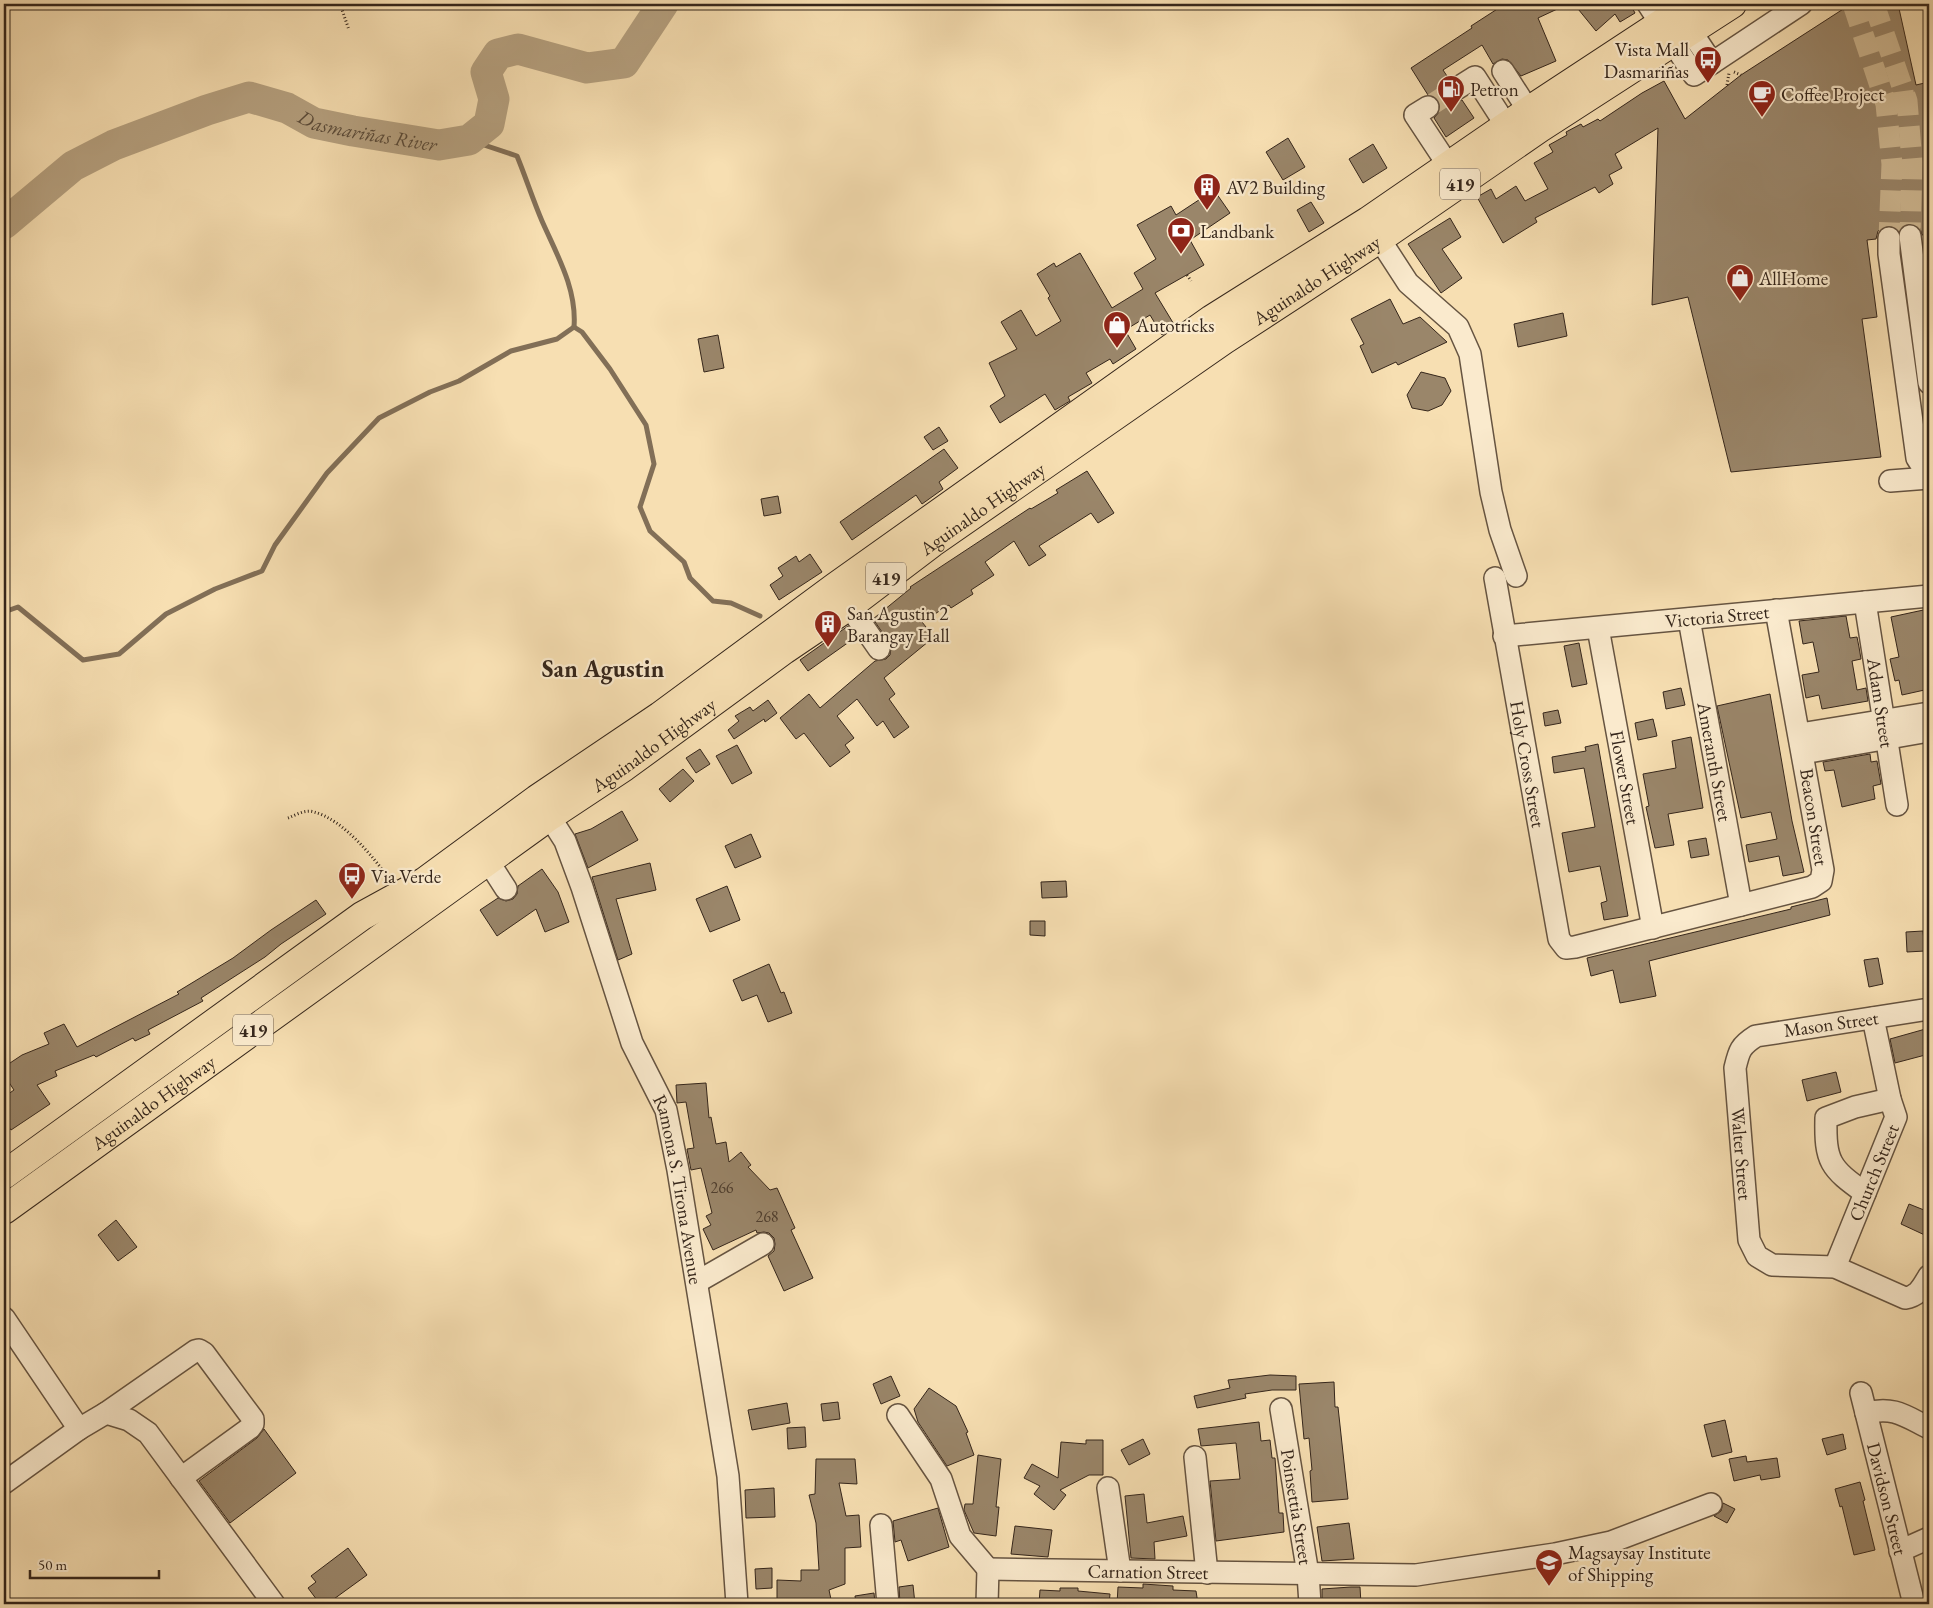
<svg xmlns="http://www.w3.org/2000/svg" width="1933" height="1608" font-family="'EB Garamond',serif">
  <rect width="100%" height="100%" fill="#f7dfb2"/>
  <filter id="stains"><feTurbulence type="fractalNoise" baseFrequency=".004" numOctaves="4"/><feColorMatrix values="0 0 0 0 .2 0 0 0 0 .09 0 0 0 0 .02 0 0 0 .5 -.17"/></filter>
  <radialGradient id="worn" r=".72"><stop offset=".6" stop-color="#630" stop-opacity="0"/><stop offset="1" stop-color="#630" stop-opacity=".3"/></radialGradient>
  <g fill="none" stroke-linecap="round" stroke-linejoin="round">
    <g stroke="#826f57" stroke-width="5">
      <path d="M469,140l48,16c9,22 16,44 25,65 15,34 35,68 32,106"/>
      <path d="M574,327l8,5 28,37 36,56 8,39 -14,43 10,24 34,31 6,16 23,23 18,2 29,13"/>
      <path d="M4,612l14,-5 65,53 36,-6 47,-40 49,-25 47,-18 13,-26 52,-72 52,-55 51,-26 29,-11 52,-30 46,-12 17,-12"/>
    </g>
    <path stroke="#b5a07f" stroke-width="31" id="s1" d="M4,224l69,-58 41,-21 93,-35 42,-13 38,11 27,15 39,8 86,14 30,-5 20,-16 5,-25 -8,-27 12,-18 20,-5 69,19 37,-5 39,-59"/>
  </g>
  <g fill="#9a866a" stroke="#35261b">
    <path d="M1505,4h63l-30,14 18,43 -35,15 -13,-16 -6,-1 -9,5 -11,-19 -39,25 6,9 -4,5 -1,5 2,7 4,4 6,1 6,-1 12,18 -28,19 -12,-19 5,-6 1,-5 -1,-6 -5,-5 -6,-1 -17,-27 61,-40 -1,-2z"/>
    <path d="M1574,4h56l5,9 -15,9 -5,-8 -19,17z"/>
    <path d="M1851,4h47l18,81 13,-3v152l-7,1 -2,-7 -6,-4h-6l-5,2 -4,5 -4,-4 -6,-1 -6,1 -5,4 -2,8 -9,1 10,77 -15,2 19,138 -150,15 -43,-175 -36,8 6,-177 -43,26 7,14 -13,7 4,9 -14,9 -4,-6 -60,31 2,4 -34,21 -26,-46 14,-8 5,10 20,-13 9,15 23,-12 -14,-26 19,-11 -4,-7 18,-10 -1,-3 15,-8 2,3 15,-8 2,2 42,-28 22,-12 21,38 56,-44z"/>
    <path d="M1288,138l17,29 -22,13 -17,-28z"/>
    <path d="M1373,144l14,24 -24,15 -14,-24z"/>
    <path d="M1214,190l16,23 -40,27 14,25 -49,28 20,33 -13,9 -12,-20 -25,15 11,19 -23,15 -3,-5 -24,14 6,10 -24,14 2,4 -15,9 -10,-16 -45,29 -10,-17 15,-10 -16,-33 28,-14 -16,-27 20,-12 15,26 25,-15 -13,-23 2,-2 -13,-22 17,-11 2,4 24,-14 32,55 31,-19 -9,-16 22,-14 -19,-34 34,-19 5,9z"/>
    <path d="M1311,202l13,21 -15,9 -12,-22z"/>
    <path d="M1450,218l11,19 -19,12 20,29 -21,15 -33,-49z"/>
    <path d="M1390,299l13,25 17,-7 27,25 -49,23 -2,-3 -24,11 -12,-27 4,-2 -13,-25z"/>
    <path d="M1563,313l4,23 -49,11 -4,-23z"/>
    <path d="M718,335l6,33 -20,4 -6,-33z"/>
    <path d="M1421,372l24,6 6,13 -9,14 -14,6 -16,-3 -5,-13z"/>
    <path d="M939,427l9,14 -15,9 -9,-13z"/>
    <path d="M944,449l14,19 -19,14 4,7 -21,15 -6,-9 -64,45 -12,-18z"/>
    <path d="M1087,471l27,42 -16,10 -7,-10 -52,33 7,9 -17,11 -15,-25 -29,21 9,13 -23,15 2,4 -22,14 -2,-3 -27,17 12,15 -50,41 11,16 -6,5 20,28 -15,11 -11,-17 -6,5 -20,-27 -20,17 17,22 -9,7 5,7 -20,15 -26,-34 -8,6 -16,-21 29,-24 11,14 55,-47 11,-2 4,-4 1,-7 -2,-6 -16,-23 38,-31 -1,-1 120,-79 1,1 27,-16 -2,-3z"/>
    <path d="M778,496l3,17 -17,3 -3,-17z"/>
    <path d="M810,554l12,18 -43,28 -9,-15 13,-9 -5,-8 18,-12 3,6z"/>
    <path d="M1928,609l1,80 -27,6 -3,-15 -4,1 -5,-22 9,-2 -8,-40z"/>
    <path d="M1846,616l4,22 7,-1 2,10 2,12 -9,2 5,29 9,-2 2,13 -46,8 -3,-14 -13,3 -4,-23 17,-3 -6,-30 -10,2 -4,-23z"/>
    <path d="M848,626l8,11 -48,34 -8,-11z"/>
    <path d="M1579,643l8,41 -15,3 -8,-41z"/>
    <path d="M1681,688l4,17 -19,4 -3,-17z"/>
    <path d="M1770,694l22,127 12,51 -21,4 -4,-20 -30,6 -3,-17 31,-6 -6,-27 -30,6 -24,-112z"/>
    <path d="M768,700l9,13 -12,9 -1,-3 -30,20 -6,-9 11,-9 -4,-5 15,-9 3,4z"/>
    <path d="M1558,710l3,13 -16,3 -2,-13z"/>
    <path d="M1653,719l4,17 -19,4 -3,-17z"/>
    <path d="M1691,737l12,71 -35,6 6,31 -19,3 -9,-41 3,-1 -6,-32 33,-6 -4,-27z"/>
    <path d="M1598,744l30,172 -24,4 -3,-17 6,-2 -7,-35 -31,6 -7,-39 33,-6 -11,-59 -30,5 -2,-16 34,-6 -1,-4z"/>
    <path d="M737,745l15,28 -20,11 -16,-28z"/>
    <path d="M700,749l10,15 -14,9 -10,-15z"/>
    <path d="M1870,754l1,8 6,-1 4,23 -8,2 2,13 -33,8 -8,-37 -9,1 -2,-9z"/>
    <path d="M683,769l11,12 -24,21 -11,-13z"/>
    <path d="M622,811l16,29 -50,28 -13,-34 16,-5z"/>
    <path d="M751,834l10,23 -26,11 -10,-22z"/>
    <path d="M1706,838l3,17 -18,3 -3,-17z"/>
    <path d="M650,863l6,27 -40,9 16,55 -14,6 -26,-83z"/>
    <path d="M542,869l16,23 11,30 -24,10 -9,-23 -39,27 -17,-26 18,-12 8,3 7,-2 4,-5 1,-8z"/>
    <path d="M1066,881l1,16 -25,1 -1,-16z"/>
    <path d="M727,886l13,34 -30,12 -14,-33z"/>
    <path d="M1827,898l3,17 -181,46 7,35 -36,7 -7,-33 -22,6 -4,-18 204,-49v-2z"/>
    <path d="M316,900l10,14 -45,30 -16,13 -64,41 2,3 -55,29 2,4 -15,7 -2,-3 -37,19 -2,-2 -39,16 2,5 -20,9 13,19 -39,26 -7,-10v-23l10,-7 -10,-15v-8l18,-12 27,-11 -5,-11 20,-9 13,23 102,-53 -2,-2 56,-34 38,-28z"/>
    <path d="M1030,921h15v15l-15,-1z"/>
    <path d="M1923,931l2,20 -18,1 -1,-20z"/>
    <path d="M1878,958l5,26 -14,3 -5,-27z"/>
    <path d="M769,964l12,29 3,-1 8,21 -24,9 -11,-27 -15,6 -9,-21z"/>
    <path d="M1929,1028v26l-34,9 -5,-24z"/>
    <path d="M1836,1072l5,20 -34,9 -5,-21z"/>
    <path d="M706,1083l3,35 2,-1 5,27 10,-2 3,20 12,-10 10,13 -3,2 22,23 7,-2 18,40 -4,2 22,48 -29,13 -16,-35 6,-5 1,-7 -1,-6 -5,-5 -5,-1 -7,1 -1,-3 -43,20 -10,-21 8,-4 -5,-9 6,-3 -11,-45 -10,2 -4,-21 7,-1 -8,-46 -9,1 -1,-18z"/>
    <path d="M1909,1204l20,8v25l-28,-13z"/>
    <path d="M116,1220l21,27 -19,14 -20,-26z"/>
    <path d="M1270,1375l26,1v14h-24l-27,4 1,4 -49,10 -3,-12 36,-8 -2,-8z"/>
    <path d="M891,1376l9,20 -19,8 -8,-20z"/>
    <path d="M1334,1382l1,25h3l10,92 -36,3 -2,-31 2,-1 -3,-32 -5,1 -5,-55z"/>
    <path d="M929,1388l27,18 12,26 -2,1 8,22 -27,11 -29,-44 -4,-13z"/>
    <path d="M838,1402l2,17 -17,2 -2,-17z"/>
    <path d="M787,1403l3,20 -38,7 -4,-20z"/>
    <path d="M1725,1420l7,32 -20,5 -8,-32z"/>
    <path d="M1259,1422l2,19 9,-1 2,18h3l4,55h4l1,19 -68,9 -6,-60 30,-2 -4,-36 -35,3 -3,-17z"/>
    <path d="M805,1427l1,20 -18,2 -1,-21z"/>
    <path d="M264,1429l32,44 -66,50 -31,-42 58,-43z"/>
    <path d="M1843,1434l3,15 -19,6 -5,-16z"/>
    <path d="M1143,1439l7,15 -21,11 -8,-15z"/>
    <path d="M1086,1440h17v35h-14l-29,15 6,5 -12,15 -20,-16 6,-8 -16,-8 8,-14 26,14 3,-36 25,2z"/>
    <path d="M978,1455l23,4 -5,48h3l-3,29 -22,-3 -10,-23 1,-6h8z"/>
    <path d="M1746,1456l1,6 30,-4 3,19 -19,3 -1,-5 -26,6 -5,-22z"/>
    <path d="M816,1459h39l2,25 -18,-1 7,33 13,-1 2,32 -16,1v36l-16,6 3,14h-55v-24l24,1v-11h18l-3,-47 -7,-28 6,-1z"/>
    <path d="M1860,1482l5,18 -2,1 12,49 -21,5 -12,-49 -2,1 -5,-18z"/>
    <path d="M774,1488l1,29 -29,1 -1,-28z"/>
    <path d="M1144,1494l3,29 36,-7 4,20 -33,6 1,17 -24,-1 -6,-62z"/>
    <path d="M1723,1503l12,6 -8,14 -13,-7 7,-5z"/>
    <path d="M938,1508l11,39 -41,14 -7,-21 -6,2 -2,-21z"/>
    <path d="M1349,1523l5,36 -32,2 -5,-34z"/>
    <path d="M1015,1526l37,4 -4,27 -37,-3z"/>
    <path d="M348,1548l19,27 -40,29h-7l-12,-16 8,-6 -5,-6z"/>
    <path d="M772,1568v20l-16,1 -1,-20z"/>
    <path d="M1143,1584l30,2v4l23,1 2,13h-81l1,-17 25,1z"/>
    <path d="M913,1585l2,19h-15l-1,-17z"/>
    <path d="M1351,1587h9l1,17h-39v-15z"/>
    <path d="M1060,1588h18v3l32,3 -1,10h-70l1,-14 20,1z"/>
    <path d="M874,1593l1,11h-19l-1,-8z"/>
  </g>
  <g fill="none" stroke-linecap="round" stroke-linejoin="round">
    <g stroke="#d0ba94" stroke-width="21" stroke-dasharray="21 11" stroke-linecap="butt">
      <path d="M1853,4l33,100 6,60 -3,74"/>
      <path d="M1874,4l33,97 5,61 -2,74"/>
      <path d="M1894,103l35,-5"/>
      <path d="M1428,107l28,-18"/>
    </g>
    <defs>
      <g id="minor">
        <path d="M1648,4l46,71 107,-71"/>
        <path d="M1690,30l22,33"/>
        <path d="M1503,71l34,53"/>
        <path d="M1456,89l19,-12 40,62"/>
        <path d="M1428,107l-13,8 33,50"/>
        <path d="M1371,226l37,57 50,44 12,27 21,138 9,38 16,46"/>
        <path d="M1910,236l19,147"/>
        <path d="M1889,238v16l28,204 12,19"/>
        <path d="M1890,481l39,-3"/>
        <path id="s2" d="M1495,578l64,361 7,9 9,-1 237,-60 9,-6 2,-11 -47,-260"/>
        <path id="s3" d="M1865,602l32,203"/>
        <path d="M849,606l30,43"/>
        <path id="s4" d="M1689,619l52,286"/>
        <path id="s5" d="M1598,628l55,300"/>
        <path id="s6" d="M1504,636l425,-40"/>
        <path d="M1800,734l129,-21"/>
        <path d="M1803,753l126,-22"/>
        <path id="s7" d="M542,805l23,36 17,46 50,156 34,67 12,60 50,306 9,128"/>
        <path d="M488,861l18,28"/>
        <path id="s8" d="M1929,1009l-173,27c-16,10 -17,15 -21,32l14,172 8,16 15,9 63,2 70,31c14,-2 17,-11 24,-22"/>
        <path d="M1865,1193c-35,-25 -40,-31 -39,-75l29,-11 35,-8"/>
        <path id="s9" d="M1835,1267l61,-150 -6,-18 -17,-81"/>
        <path d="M697,1282l66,-38"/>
        <path d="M4,1318l75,111"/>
        <path id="s10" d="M1861,1393l53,211"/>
        <path id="s11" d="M1281,1409l27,165 2,30"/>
        <path d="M106,1413l89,-62 4,-1 5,3 49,66v5l-3,4 -69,50"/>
        <path d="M1866,1413c28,-7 39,3 63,15"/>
        <path d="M898,1415l43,64 19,57 28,33"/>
        <path d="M1195,1457l12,116"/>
        <path d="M4,1483l75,-54 27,-16 23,7 19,13 126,171"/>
        <path d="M1108,1488l12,83"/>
        <path d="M881,1525l7,79"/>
        <path d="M1900,1551l29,-13"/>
        <path id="s12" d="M988,1569l428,6 139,-21 56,-12 100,-38"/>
        <path d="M987,1604l1,-35"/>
      </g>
      <g id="highway">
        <path d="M4,1175l358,-259 62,-34 113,-83 123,-83 175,-129 377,-268 156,-98 160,-110 163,-107"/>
        <path id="s13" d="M4,1210l546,-394 74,-49 160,-117 65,-44 83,-63 292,-203 155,-101 161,-111 192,-124"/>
      </g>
    </defs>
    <use href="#minor" stroke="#665441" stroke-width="24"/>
    <use href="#highway" stroke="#35261b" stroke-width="30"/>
    <g stroke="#35261b" stroke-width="3" stroke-dasharray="1 2.5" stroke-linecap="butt">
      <path d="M340,4l9,26"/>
      <path d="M1734,72l7,3"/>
      <path d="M1727,85l2,-12"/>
      <path d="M1187,275l4,6"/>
      <path d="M288,818c8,-3 17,-9 26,-6 28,7 59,44 75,67"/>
    </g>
    <use href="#minor" stroke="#faeacd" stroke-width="21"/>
    <use href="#highway" stroke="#f7dfb2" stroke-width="28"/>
  </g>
  <defs>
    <symbol id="bus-pin" viewBox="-11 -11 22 30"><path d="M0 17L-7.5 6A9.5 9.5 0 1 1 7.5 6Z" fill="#8f2418" stroke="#faeacd"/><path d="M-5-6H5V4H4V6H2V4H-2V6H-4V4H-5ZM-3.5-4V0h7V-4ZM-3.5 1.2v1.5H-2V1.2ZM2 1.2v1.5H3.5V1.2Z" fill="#fff"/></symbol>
    <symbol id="fuel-pin" viewBox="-11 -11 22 30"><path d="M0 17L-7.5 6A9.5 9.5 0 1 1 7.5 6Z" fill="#8f2418" stroke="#faeacd"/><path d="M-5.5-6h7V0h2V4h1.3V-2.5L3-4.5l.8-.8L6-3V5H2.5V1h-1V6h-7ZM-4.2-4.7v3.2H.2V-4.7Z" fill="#fff"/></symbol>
    <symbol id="cafe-pin" viewBox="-11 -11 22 30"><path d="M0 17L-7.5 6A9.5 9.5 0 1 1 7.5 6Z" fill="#8f2418" stroke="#faeacd"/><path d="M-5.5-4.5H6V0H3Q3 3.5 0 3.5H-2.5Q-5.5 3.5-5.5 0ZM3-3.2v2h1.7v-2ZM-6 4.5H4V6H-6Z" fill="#fff"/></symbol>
    <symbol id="building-pin" viewBox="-11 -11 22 30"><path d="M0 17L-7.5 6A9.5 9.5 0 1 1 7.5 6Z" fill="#8f2418" stroke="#faeacd"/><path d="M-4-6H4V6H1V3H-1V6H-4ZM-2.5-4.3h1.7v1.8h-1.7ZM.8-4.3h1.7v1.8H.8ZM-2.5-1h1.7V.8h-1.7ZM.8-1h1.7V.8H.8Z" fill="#fff"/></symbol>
    <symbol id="bank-pin" viewBox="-11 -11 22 30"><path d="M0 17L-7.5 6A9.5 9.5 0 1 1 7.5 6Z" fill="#8f2418" stroke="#faeacd"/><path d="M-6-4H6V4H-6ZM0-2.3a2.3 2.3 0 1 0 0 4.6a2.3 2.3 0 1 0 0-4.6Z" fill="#fff"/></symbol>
    <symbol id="shop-pin" viewBox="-11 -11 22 30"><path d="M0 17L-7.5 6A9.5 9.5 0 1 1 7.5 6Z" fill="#8f2418" stroke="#faeacd"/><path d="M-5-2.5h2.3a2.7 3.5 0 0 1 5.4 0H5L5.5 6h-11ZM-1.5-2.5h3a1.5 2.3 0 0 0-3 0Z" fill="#fff"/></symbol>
    <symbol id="university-pin" viewBox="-11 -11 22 30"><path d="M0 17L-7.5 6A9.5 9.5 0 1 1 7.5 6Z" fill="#8f2418" stroke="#faeacd"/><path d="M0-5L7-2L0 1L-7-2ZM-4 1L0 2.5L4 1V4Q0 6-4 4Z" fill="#fff"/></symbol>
  </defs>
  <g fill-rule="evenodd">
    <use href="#bus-pin" x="1692" y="44" width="32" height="43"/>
    <use href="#fuel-pin" x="1435" y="73" width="32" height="43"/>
    <use href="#cafe-pin" x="1746" y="78" width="32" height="43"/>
    <use href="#building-pin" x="1191" y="171" width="32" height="43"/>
    <use href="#bank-pin" x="1165" y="215" width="32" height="43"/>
    <use href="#shop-pin" x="1724" y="262" width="32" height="43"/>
    <use href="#shop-pin" x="1101" y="309" width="32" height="43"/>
    <use href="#building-pin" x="812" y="608" width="32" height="43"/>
    <use href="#bus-pin" x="336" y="860" width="32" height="43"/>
    <use href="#university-pin" x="1533" y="1547" width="32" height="43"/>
  </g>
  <g text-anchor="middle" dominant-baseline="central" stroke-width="4.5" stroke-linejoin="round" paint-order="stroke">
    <g font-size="16" fill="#4e3e2f">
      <text x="722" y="1187">266</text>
      <text x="767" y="1216">268</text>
    </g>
    <g fill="#faeacd" stroke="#706150" stroke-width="1">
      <rect x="1440" y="168.5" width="40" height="31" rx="4"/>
      <rect x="866" y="562.5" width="40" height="31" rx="4"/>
      <rect x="233" y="1014.5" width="40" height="31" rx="4"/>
    </g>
    <g font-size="18" font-weight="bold" fill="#35261b">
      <text x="1460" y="184">419</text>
      <text x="886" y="578">419</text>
      <text x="253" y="1030">419</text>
    </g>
    <g font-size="19" fill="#35261b" stroke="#faeacd" text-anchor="start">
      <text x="1689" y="49" text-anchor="end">Vista Mall<tspan x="1689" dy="22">Dasmariñas</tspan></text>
      <text x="1470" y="89">Petron</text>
      <text x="1781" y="94">Coffee Project</text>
      <text x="1226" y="187">AV2 Building</text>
      <text x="1200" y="231">Landbank</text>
      <text x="1759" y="278">AllHome</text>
      <text x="1136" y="325">Autotricks</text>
      <text x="847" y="613">San Agustin 2<tspan x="847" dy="22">Barangay Hall</tspan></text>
      <text x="371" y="876">Via Verde</text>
      <text x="1568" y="1552">Magsaysay Institute<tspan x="1568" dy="22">of Shipping</tspan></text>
    </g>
    <g font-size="19" fill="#35261b" stroke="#faeacd">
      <text stroke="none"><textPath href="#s13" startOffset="1609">Aguinaldo Highway</textPath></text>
      <text stroke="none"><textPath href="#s13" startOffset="1204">Aguinaldo Highway</textPath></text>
      <text stroke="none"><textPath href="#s6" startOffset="214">Victoria Street</textPath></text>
      <text stroke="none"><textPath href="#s3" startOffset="102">Adam Street</textPath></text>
      <text stroke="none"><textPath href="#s13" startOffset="799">Aguinaldo Highway</textPath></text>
      <text stroke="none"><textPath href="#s4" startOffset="145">Ameranth Street</textPath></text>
      <text stroke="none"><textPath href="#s2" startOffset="189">Holy Cross Street</textPath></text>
      <text stroke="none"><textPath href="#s5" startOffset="152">Flower Street</textPath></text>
      <text transform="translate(1814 817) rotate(81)">Beacon Street</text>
      <text transform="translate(1831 1024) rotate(-8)">Mason Street</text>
      <text stroke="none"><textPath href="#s13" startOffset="184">Aguinaldo Highway</textPath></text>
      <text stroke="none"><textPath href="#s8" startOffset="301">Walter Street</textPath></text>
      <text stroke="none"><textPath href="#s9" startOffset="102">Church Street</textPath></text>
      <text stroke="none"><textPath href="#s7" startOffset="411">Ramona S. Tirona Avenue</textPath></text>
      <text stroke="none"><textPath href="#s10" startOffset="109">Davidson Street</textPath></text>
      <text stroke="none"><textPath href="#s11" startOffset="99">Poinsettia Street</textPath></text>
      <text stroke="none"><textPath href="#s12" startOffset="160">Carnation Street</textPath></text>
    </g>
    <g font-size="20" font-style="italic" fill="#5b4b39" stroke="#faeacd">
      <text stroke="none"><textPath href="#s1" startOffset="404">Dasmariñas River</textPath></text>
    </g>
    <g font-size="24" font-weight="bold" fill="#35261b" stroke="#faeacd">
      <text x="603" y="668">San Agustin</text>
    </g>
  </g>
  <rect width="1933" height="1608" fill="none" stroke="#f7dfb2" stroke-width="20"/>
  <rect x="5" y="5" width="1923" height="1598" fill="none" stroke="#35261b" stroke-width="2.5"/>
  <rect x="10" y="10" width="1913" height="1588" fill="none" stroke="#35261b"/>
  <path d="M30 1570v8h129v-8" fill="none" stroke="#35261b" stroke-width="2.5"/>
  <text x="38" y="1570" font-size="15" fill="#35261b" stroke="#faeacd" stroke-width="4" paint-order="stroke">50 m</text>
  <rect width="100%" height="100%" filter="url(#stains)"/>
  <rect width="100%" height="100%" fill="url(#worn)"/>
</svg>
